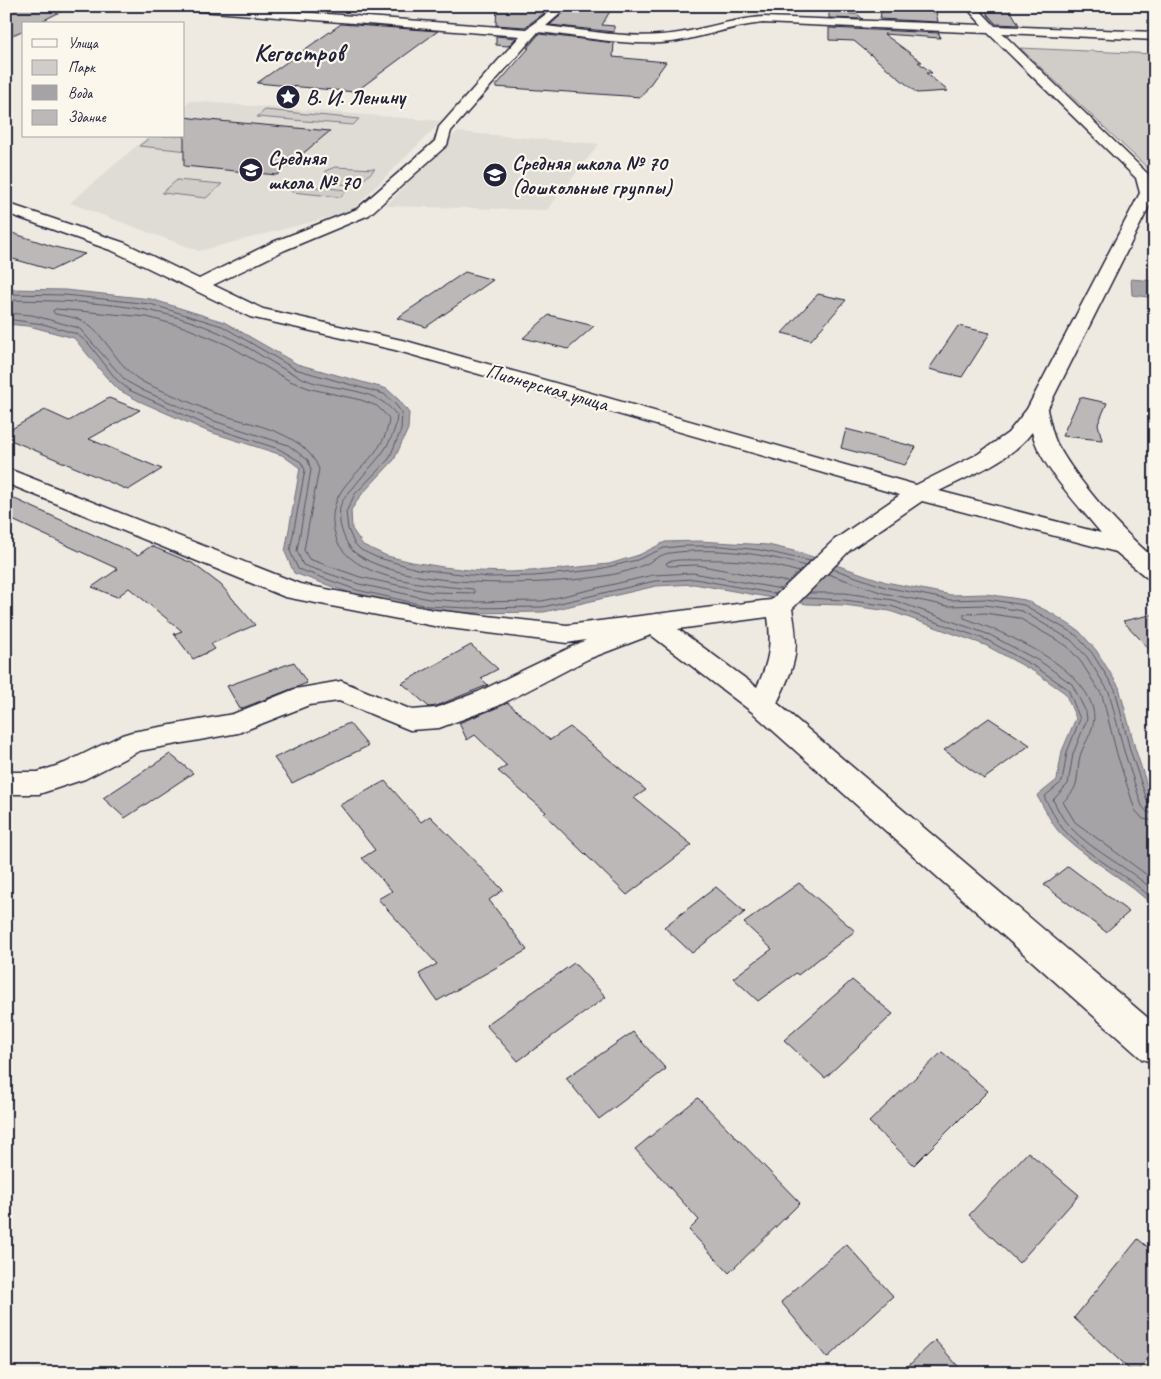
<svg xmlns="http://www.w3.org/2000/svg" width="1161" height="1379" font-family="Caveat,sans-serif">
  <rect width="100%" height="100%" fill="#eeeae2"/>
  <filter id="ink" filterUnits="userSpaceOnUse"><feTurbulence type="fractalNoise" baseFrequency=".02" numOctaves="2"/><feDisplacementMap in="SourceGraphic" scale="10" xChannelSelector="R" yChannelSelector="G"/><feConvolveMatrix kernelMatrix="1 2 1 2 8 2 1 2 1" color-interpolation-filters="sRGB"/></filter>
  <g filter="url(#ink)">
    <g fill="#dfdbd5">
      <path d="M190,101l252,20 -92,91 -151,39 -129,-48 78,-67h36v-30z"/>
      <path d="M457,132l142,12 -52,66 -161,-4z"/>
    </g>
    <g fill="#d0cdc9" stroke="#797882">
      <path d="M1020,48l135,6v121z"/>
      <path d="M265,110l94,9 -6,6 -96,-8z"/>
      <path d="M184,134l34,3 -19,15 -60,-6 13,-10h32z"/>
      <path d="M335,167l40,2 -17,16 -21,-1 -12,-13z"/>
      <path d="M177,180l45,4 -16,14 -44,-5z"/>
      <path d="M288,184l59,6 -6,7 -49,-5 -6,-5z"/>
    </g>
    <g fill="#a6a3a7" stroke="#716f7c">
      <path d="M1131,279l24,2v17l-23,-3z"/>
      <path d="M6,289l59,1 86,9 73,23 73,42 90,25 12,11 10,13 -1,16 -14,31 -32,34 -11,16 1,19 11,16 24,11 25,6 31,5 35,4 32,1 39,-2 60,-6 30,-9 26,-13 33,-1 70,4 30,7 88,30 65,13 35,-1 39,6 28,14 26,17 17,19 23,37 16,61 20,62v98c-28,-29 -63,-45 -93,-73 -10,-9 -17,-27 -25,-39l20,-16 5,-29 14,-33 -11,-25 -30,-21 -50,-27 -95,-34 -46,-6 -37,-1 -113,-20 -38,2 -112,26 -77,1 -40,-2 -71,-16 -62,-22 -9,-21 15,-84 -18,-13 -75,-24 -68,-30 -20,-11 -13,-13 -32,-39 -45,-12 -23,-2z"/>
    </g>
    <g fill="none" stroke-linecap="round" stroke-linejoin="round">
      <g stroke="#575666" stroke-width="1">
        <path d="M6,294l59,1 85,9 72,22 73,43 89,25 11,10 7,9 -1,17 -12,29 -34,35 -9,18 2,17 6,14 7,7 15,7 41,12 71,8 46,-1 61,-6 42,-10 27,-12 20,-2h37l39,4 50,11"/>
        <path d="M6,300c71,1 146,2 212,32 33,14 60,38 94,50 30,9 66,6 85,34 -3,32 -26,48 -44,72 -5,5 -11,12 -13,19 -1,5 0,10 0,15 1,9 7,24 14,30 51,39 195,34 256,23 12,-2 25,-6 36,-11 8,-4 15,-10 24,-11 44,-6 93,0 135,13"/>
        <path d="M56,309l91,8 37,10 44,18 62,36 21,8 50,11 16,6 12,12c-2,32 -30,48 -47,72 -8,12 -11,26 -8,40 2,5 2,11 5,15 23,37 94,40 134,44l2,4 -45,-1 -70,-15 -51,-18 -5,-9 15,-81c-16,-41 -77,-45 -114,-60 -18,-8 -37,-16 -56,-24 -32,-14 -38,-46 -65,-63 -8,-5 -19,-6 -29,-8l-2,-3z"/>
        <path d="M6,313l26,2 47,13 47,53 18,10 67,29 77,25 20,15 3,10 -14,81 6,14 56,19 70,15 39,3 74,-1 111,-26 40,-2 88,16"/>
        <path d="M6,319l37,5 34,10 12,10 27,35 13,11 82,37 68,22 22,13 4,8 -15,81 8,18 59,21 71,16 39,2 76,-1 112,-26 40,-2 81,15"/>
        <path d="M833,569l52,18 65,13 36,-1 38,6 52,30 16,18 23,36 15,61 18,53 2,4h5"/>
        <path d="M828,574l55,19 65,13 37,-1 37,6 49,29 16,17 22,35 15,59 18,55 5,6 8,2"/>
        <path d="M788,582l-91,-17 -29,1 -2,-3c8,-4 19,-3 27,-3 36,-1 71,1 106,12"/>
        <path d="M810,593h35l48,7 97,35 51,27 31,22 14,28 1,7 -14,35 -5,30 -15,16c5,9 9,19 16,26 25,27 60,41 86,66"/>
        <path d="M804,598l40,2 47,6 96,34 50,28 31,21 12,30 -13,33 -5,30 -17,14v3c6,10 11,21 18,30 26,29 64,45 92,72"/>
        <path d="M1155,821l-12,-2 -8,-9 -18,-56 -15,-59 -21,-33 -14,-16 -48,-28 -34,-5 -21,1v4c39,14 129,50 130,100 0,11 -9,25 -13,35 -4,11 -2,24 -6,34 -2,5 -8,11 -12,15l12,20 80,59"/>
      </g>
    </g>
    <g fill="#bcb8b8" stroke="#22223b">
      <path d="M6,6h66l-36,18h-12v6l-18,8z"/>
      <path d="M497,6h57l-29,21 -29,-2z"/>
      <path d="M571,6h42l-11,19 12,1v6l-64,-7z"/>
      <path d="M882,6h53l3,16 -58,-3z"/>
      <path d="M984,6h24l11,19 -23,-1 -8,-9z"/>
      <path d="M829,12l28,2 6,5 -34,-1z"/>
      <path d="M341,24l97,7 -83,61 -98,-9z"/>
      <path d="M829,28l110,5 1,5 -56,-4 38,28h-4l14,11h-6l22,18 -31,2 -63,-52 -25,-1z"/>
      <path d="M539,34l75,9 -1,14 53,5 -25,35 -146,-10 34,-39h-2z"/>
      <path d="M496,36l20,2 -8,8 -12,-1z"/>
      <path d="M184,117l24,3 122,11 -53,44 -93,-9z"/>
      <path d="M6,231l49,16 30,7 -33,16 -46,-13z"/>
      <path d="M465,272l28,8 -67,47 -29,-9z"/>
      <path d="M818,294l28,6 -35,40 -29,-7z"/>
      <path d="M549,315l45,11 -26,23 -45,-11z"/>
      <path d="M958,326l32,7 -28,44 -33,-8z"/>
      <path d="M1080,397l27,6 -9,21 4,16 -40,-4z"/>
      <path d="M109,398l31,12 -51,29 73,30 -34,21 -122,-52v-6l39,-22 24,11z"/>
      <path d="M846,429l70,18 -11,18 -64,-17z"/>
      <path d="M6,495l132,60 13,-9 41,17 29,22 34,40 -44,19 4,5 -22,10 -19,-25 8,-3 -53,-43 -12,9 -25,-10 26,-18 -112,-52z"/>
      <path d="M1155,614v41l-32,-34z"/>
      <path d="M471,645l27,24 -17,9 7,7 -52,21 -7,1 -27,-24z"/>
      <path d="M294,662l13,21 -67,26 -13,-23z"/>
      <path d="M508,703l42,37 20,-13 76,63 -12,8 58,47 -65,50 -83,-81 2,-2 -48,-41 9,-5 -32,-31 -8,5 -8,-17z"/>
      <path d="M989,718l41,27 -46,34 -40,-29z"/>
      <path d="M349,723l19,23 -76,37 -18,-25z"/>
      <path d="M170,754l23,19 -68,45 -22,-20z"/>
      <path d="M385,781l36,41 9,-6 73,74 -14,10 38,50 -90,51 -18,-27 18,-10 -59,-65 14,-8 -30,-33 13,-8 -35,-45z"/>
      <path d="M1068,866l61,46 -23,20 -62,-47z"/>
      <path d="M799,883l56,48 -57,44 -2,-2 -38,28 -25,-23 39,-29 -28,-26z"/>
      <path d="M716,887l29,25 -53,41 -28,-26z"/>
      <path d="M574,963l32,34 -88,64 -32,-36z"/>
      <path d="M852,980l41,34 -68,64 -41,-38z"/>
      <path d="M633,1032l33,37 -67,50 -33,-41z"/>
      <path d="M942,1052l46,39 -74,74 -45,-43z"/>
      <path d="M698,1098l102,105 -71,70 -40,-43 10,-10 -64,-71z"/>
      <path d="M1028,1152l51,43 -60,68 -50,-48z"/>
      <path d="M1138,1239l17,14v96l-18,24h-4l-59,-55z"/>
      <path d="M846,1244l47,52 -66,62 -46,-56z"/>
      <path d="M935,1340l29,33h-63z"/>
    </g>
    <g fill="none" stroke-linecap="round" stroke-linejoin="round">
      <defs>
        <path id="minor" d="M169,6h52l305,23 31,-23h12l-23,20c38,4 76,12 115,9 34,-2 67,-16 102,-18l219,8 -17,-19h11l19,20 160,6v8l-153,-7 146,141 7,21 -108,215c3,11 5,24 10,34 21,38 64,87 98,115v21l-9,-3 -30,-25 -194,-51 -72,49 -58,59c8,43 4,54 -15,94l378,321v39l-13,-4 -390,-347 -101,-77 -63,24 -90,47 -59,22 -29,2 -71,-29 -30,4 -71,28 -99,18 -54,28 -46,15h-33v-22h32l27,-9 57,-28 10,-3 101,-18 62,-25 46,-8 71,29 24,-2 42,-16 108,-52 -19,3 -133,-17 -149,-29 -279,-114v-15l294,116 134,26 133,15 204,-25 63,-60 66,-45 -505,-145 -145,-33 -137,-66 -107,-38v-10l119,40 74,36 74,-37 84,-33 78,-68 4,-14 81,-91 -346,-27zM763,23l225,10 148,145 4,15 -113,216 -19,24 -30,21 -62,31 -510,-144 -143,-32 -50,-24 72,-35 84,-35 78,-70 4,-14 87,-99c40,4 82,13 123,11 34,-2 67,-17 102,-20zM1032,432c8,34 47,74 69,101l-162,-42c32,-16 71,-30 93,-59zM768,617c4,27 1,45 -11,70l-79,-58z"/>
      </defs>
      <use href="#minor" stroke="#22223b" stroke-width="3"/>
      <use href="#minor" fill="#fbf7ec" fill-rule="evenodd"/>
    </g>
  </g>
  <defs>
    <symbol id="sight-disc" viewBox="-11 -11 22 22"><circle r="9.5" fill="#22223b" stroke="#fbf7ec"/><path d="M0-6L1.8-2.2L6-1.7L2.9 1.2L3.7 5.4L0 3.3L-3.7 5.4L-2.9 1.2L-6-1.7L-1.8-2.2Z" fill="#fff"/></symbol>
    <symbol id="school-disc" viewBox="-11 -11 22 22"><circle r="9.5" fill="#22223b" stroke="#fbf7ec"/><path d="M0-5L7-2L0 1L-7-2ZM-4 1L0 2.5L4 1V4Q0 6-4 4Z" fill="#fff"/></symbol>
  </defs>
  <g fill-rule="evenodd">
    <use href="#sight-disc" x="274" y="83" width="28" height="28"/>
    <use href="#school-disc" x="237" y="156" width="28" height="28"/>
    <use href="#school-disc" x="481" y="161" width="28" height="28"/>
  </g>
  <g text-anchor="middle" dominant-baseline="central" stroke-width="4.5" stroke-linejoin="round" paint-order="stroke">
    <g font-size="21" font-weight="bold" fill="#22223b" stroke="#fbf7ec" text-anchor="start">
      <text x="306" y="97">В. И. Ленину</text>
      <text x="268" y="158">Средняя<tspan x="268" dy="24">школа № 70</tspan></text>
      <text x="512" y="163">Средняя школа № 70<tspan x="512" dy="24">(дошкольные группы)</tspan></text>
    </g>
    <g font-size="21" fill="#22223b" stroke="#fbf7ec">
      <text transform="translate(547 387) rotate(16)">Пионерская улица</text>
    </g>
    <g font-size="25" font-weight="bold" fill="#22223b" stroke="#fbf7ec">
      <text x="299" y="53">Кегостров</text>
    </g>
  </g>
  <rect width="1161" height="1379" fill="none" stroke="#fbf7ec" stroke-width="25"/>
  <rect x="12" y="12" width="1136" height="1354" fill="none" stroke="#22223b" stroke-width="2" filter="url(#ink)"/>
  <rect x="22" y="22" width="162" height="115" fill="#fbf7ec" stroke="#a4a2a5"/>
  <rect x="32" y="39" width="25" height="8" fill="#fbf7ec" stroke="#a4a2a5"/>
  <text x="68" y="48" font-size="15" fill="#22223b">Улица</text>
  <rect x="32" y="60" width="25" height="15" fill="#d0cdc9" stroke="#a4a2a5"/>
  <text x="68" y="72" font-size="15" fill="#22223b">Парк</text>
  <rect x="32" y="85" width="25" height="15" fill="#a6a3a7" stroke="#a4a2a5"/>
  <text x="68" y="98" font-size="15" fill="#22223b">Вода</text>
  <rect x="32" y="110" width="25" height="15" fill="#bcb8b8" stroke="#a4a2a5"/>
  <text x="68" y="122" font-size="15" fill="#22223b">Здание</text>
</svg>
